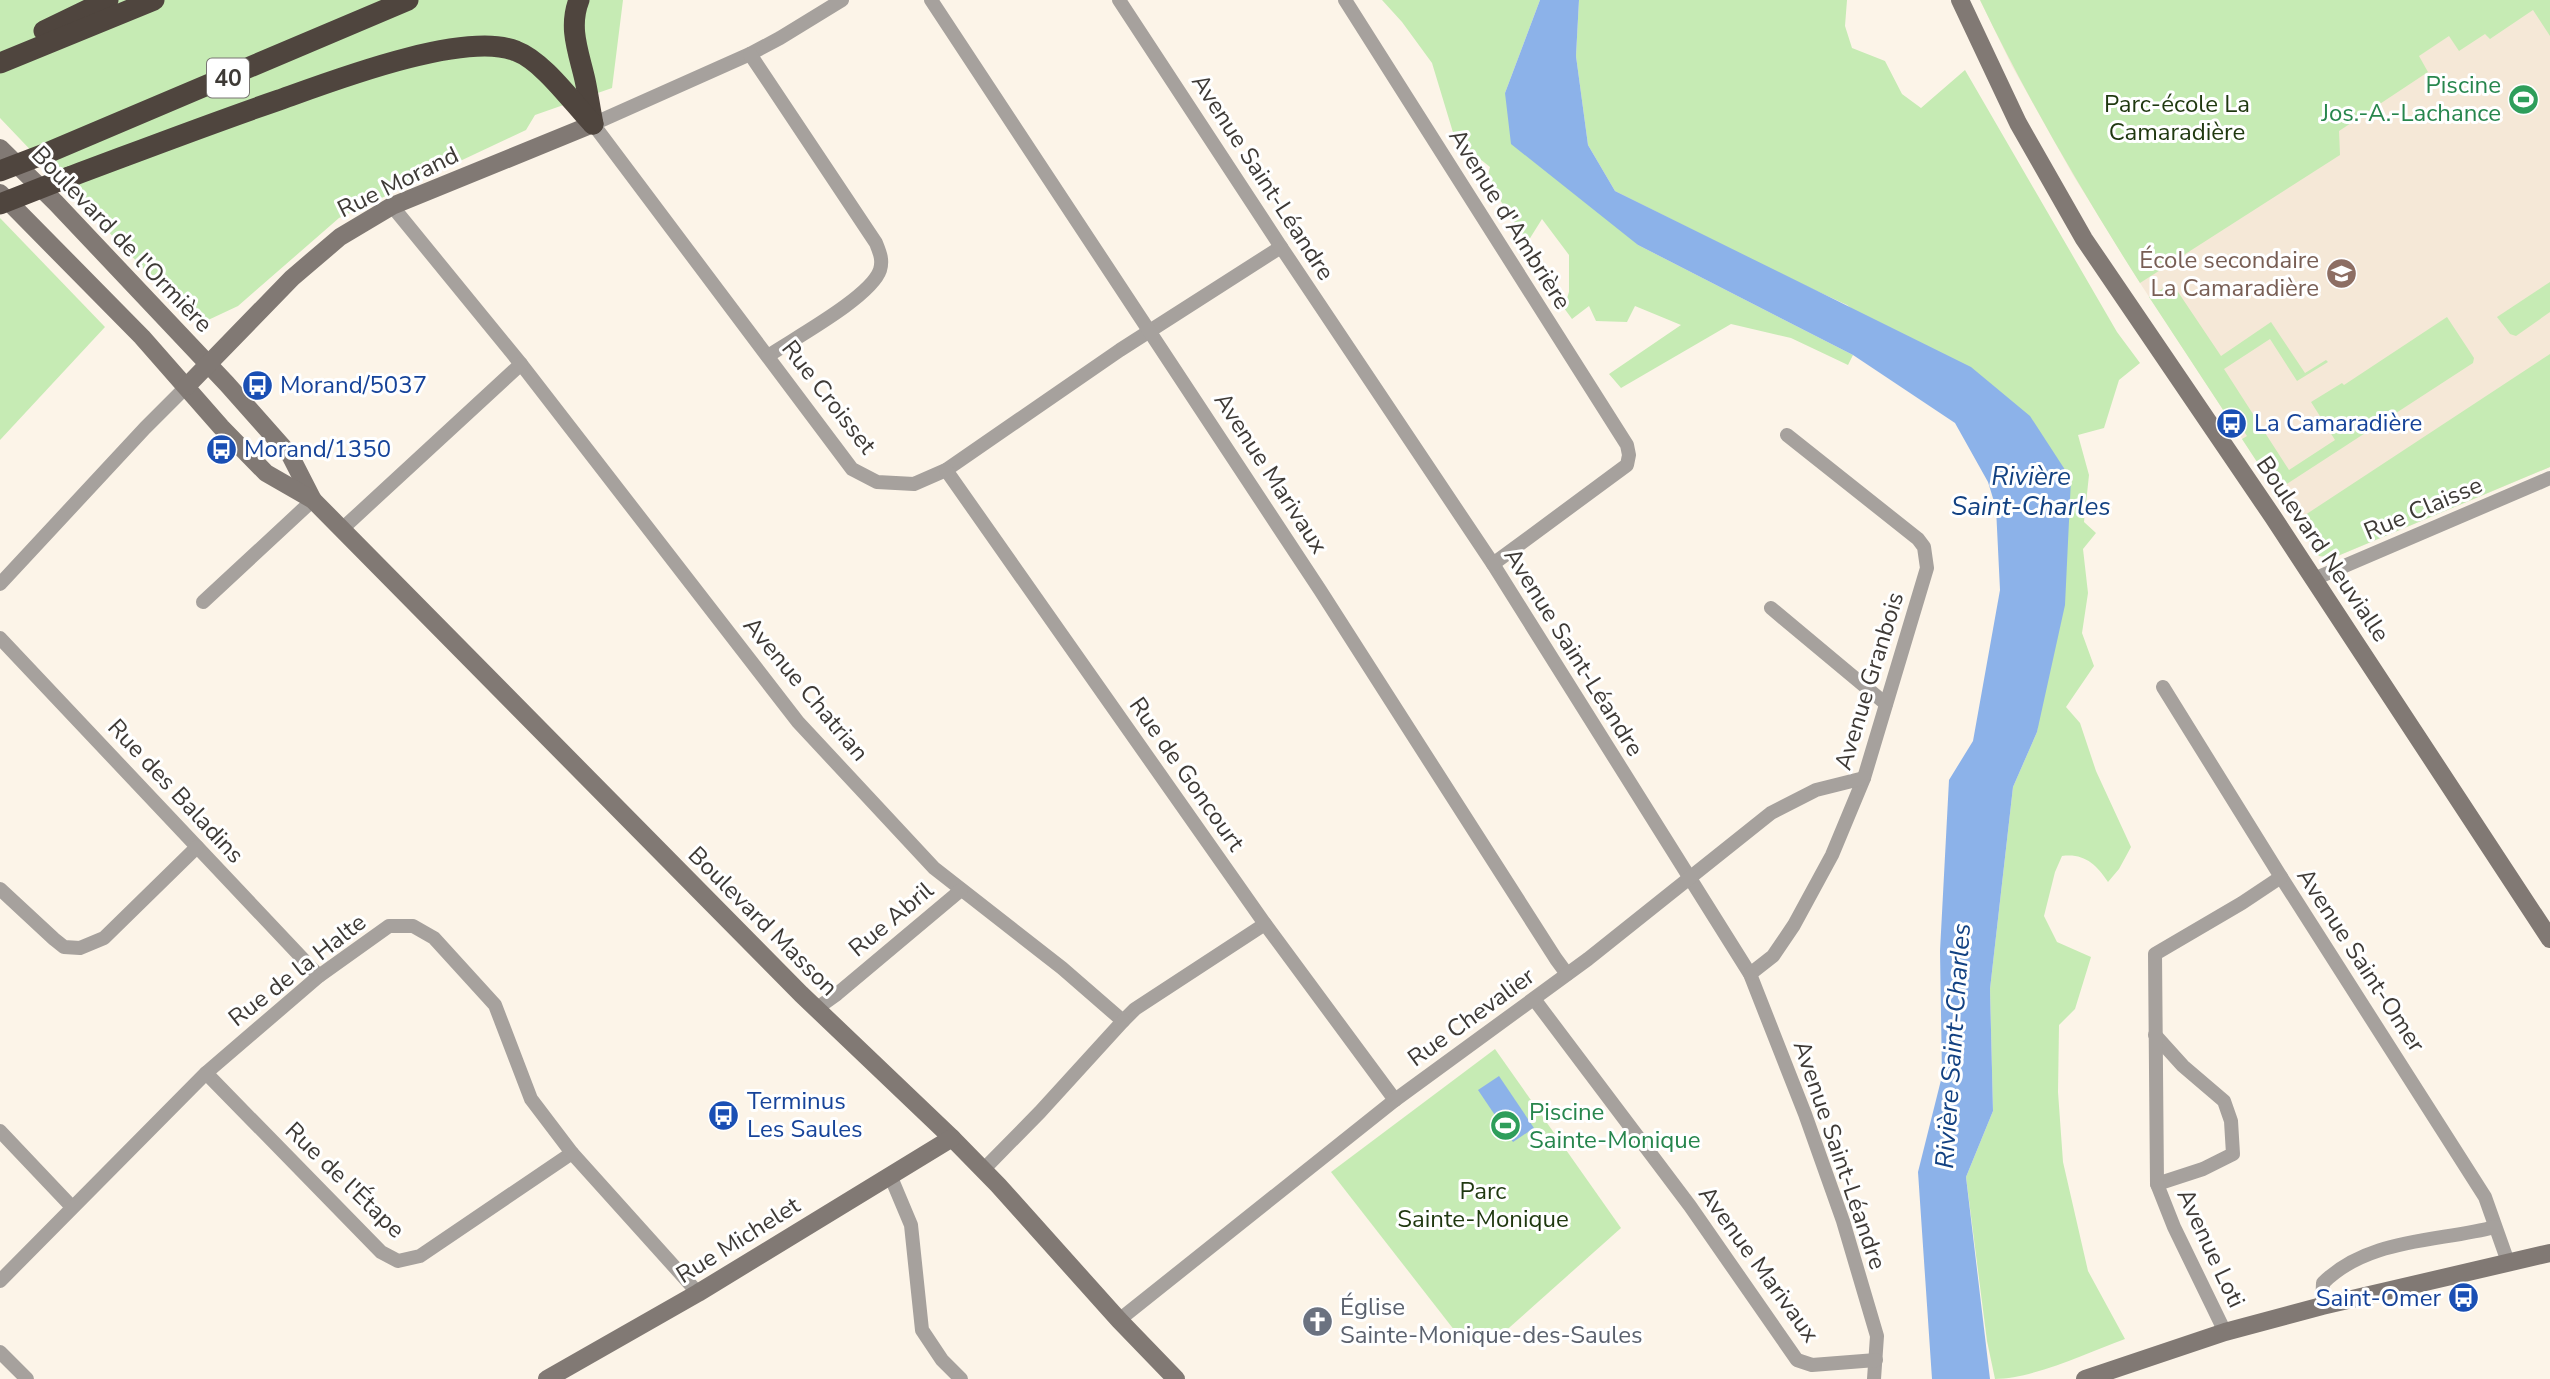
<svg xmlns="http://www.w3.org/2000/svg" width="2550" height="1379" font-family="'Nunito Sans',sans-serif">
  <rect width="100%" height="100%" fill="#fcf4e8"/>
  <path fill="#f5e8d7" d="M1980,0h570v467l-222,93 -1,-3 -8,-1 -179,-273 -67,-108 -61,-109z"/>
  <g fill="#c6ebb4">
    <path d="M0,0h623l-11,88 -77,27 -9,15 -187,88 -101,88 -32,15 -24,-12 -182,-191z"/>
    <path d="M1382,0h158l-35,93 133,152 215,110 -5,10 -57,-27 -60,-14 -110,64 -12,-14 72,-49 -46,-19 -8,16 -31,-1 -7,-15 -17,13 -8,-11 5,-16v-37l-27,-36 -15,24 -40,-64 3,-12 -35,-28 -23,-76 -30,-41z"/>
    <path d="M1579,0h268l-2,26 7,22 33,13 17,33 19,14 44,-38 152,262 23,31 -21,17 -15,48 -26,7 11,40 -5,47 12,11 -13,16 5,44 -6,40 12,33 -28,41 14,16 16,48 35,76 -12,22 -11,13c-12,-18 -24,-29 -46,-26l-7,16 -11,44 13,26 34,15 -16,52 -16,16 -1,67 5,70 25,109 37,68c-36,13 -92,40 -130,40l-8,-38 -21,-164 27,-66 -3,-122 23,-202 24,-55 34,-253 -224,-174 -65,-30 -167,-84 -27,-46 -12,-89z"/>
    <path d="M1980,0h570v36l-17,-26 -43,29 -5,-5 -26,17 -10,-15 -30,20 9,16 -89,59 1,24 -200,128c-58,-91 -113,-185 -160,-283z"/>
    <path d="M0,218l105,109 -105,113z"/>
    <path d="M2550,282v30l-34,24 -6,-2 -13,-17z"/>
    <path d="M2172,283l49,73 50,-34 34,51 21,-13 2,2 -31,19 -27,-42 -46,30 65,101 46,-30 -24,-38 31,-19 2,2 103,-68 27,41 -1,5 -197,128 -34,-52 5,-3 -11,-17 -5,3 -82,-125z"/>
    <path d="M2550,354v113l-222,93 -1,-3 -8,-1 -21,-33 1,-4z"/>
    <path d="M1495,1049l126,179 -129,115c-13,5 -19,3 -30,-3l-131,-168z"/>
  </g>
  <g fill="#8cb2e9">
    <path d="M1540,0h39l-3,56 12,89 27,46 356,176 59,49 41,63 -6,126 -28,127 -24,55 -23,202 3,122 -27,66 24,202h-58l-14,-207 24,-96 -2,-125 9,-171 24,-39 27,-151 -4,-82 -8,-26 -33,-59 -102,-68 -215,-110 -127,-101 -6,-51z"/>
    <path d="M1499,1076l35,52 -21,14 -35,-52z"/>
  </g>
  <g fill="none" stroke-linecap="round" stroke-linejoin="round">
    <g stroke="#a6a19d" stroke-width="14">
      <path d="M842,0l-62,38 -30,16 -157,70 259,345 25,13 37,2 32,-14 174,-120 161,-103"/>
      <path d="M931,0l389,590 236,369 11,15"/>
      <path d="M1119,0l162,247 212,317 257,410 55,140 38,107 34,115 -3,43"/>
      <path d="M1345,0l282,445 2,10 -2,10 -134,99"/>
      <path d="M750,54l126,189c4,10 7,17 4,27 -9,27 -87,69 -112,86"/>
      <path d="M392,206l129,158 277,358 136,146 128,100 61,53 12,-12 130,-85"/>
      <path d="M946,470l319,454 130,176"/>
      <path d="M342,529l179,-165"/>
      <path d="M2314,579l236,-101"/>
      <path d="M0,584l145,-156 42,-42"/>
      <path d="M203,602l110,-102"/>
      <path d="M1771,608l115,96"/>
      <path d="M0,638l319,338"/>
      <path d="M2163,687l118,190 204,320 23,65"/>
      <path d="M0,889l54,50 10,8 16,1 24,-10 93,-91"/>
      <path d="M1750,974l23,-18 21,-31 38,-70 32,-77 63,-210 -3,-21 -6,-8 -131,-104"/>
      <path d="M1534,999l156,207 107,154 15,5 64,-5"/>
      <path d="M816,1009l21,-15 124,-104"/>
      <path d="M2155,1035l28,31 41,35 7,20 2,33 -30,15 -46,15"/>
      <path d="M206,1073l175,179 17,9 22,-5 152,-103"/>
      <path d="M0,1131l72,76"/>
      <path d="M983,1170l57,-58 83,-91"/>
      <path d="M890,1175l21,50 11,105 20,30 19,19"/>
      <path d="M0,1281l206,-208 113,-97 70,-50h24l21,12 61,67 36,94 41,54 126,140"/>
      <path d="M2322,1306l1,-23c45,-45 114,-41 172,-56"/>
      <path d="M1119,1320l276,-220 193,-141 183,-146 45,-23 48,-12"/>
      <path d="M2225,1332l-51,-105 -17,-43 -2,-230 87,-51 39,-26"/>
      <path d="M0,1352l27,27"/>
    </g>
    <g stroke="#817974" stroke-width="18">
      <path d="M1960,0l58,123 66,116 189,278 277,422"/>
      <path d="M0,148l56,55 171,181 63,71 23,45"/>
      <path d="M0,193l142,144 79,90 45,46 47,27 488,494 151,144 46,47 121,135 57,59"/>
      <path d="M187,386l105,-108 48,-41 52,-31 201,-82"/>
      <path d="M547,1379l151,-86 254,-155"/>
      <path d="M2085,1379l140,-47 97,-26 228,-53"/>
    </g>
    <g stroke="#4f453e" stroke-width="21">
      <path d="M579,0c-11,28 0,53 6,80 3,14 5,29 8,44"/>
      <path d="M44,31l64,-31"/>
      <path d="M0,63l154,-63"/>
      <path d="M47,153l361,-153"/>
      <path d="M69,177c70,-26 140,-53 210,-77 53,-19 186,-70 237,-49 27,10 56,51 77,73"/>
    </g>
    <g stroke="#4f453e" stroke-width="21">
      <path d="M0,171l47,-18"/>
      <path d="M0,204l69,-27"/>
    </g>
  </g>
  <defs>
    <symbol id="stadium-disc" viewBox="-11 -11 22 22"><circle r="9.5" fill="#2e9e5b" stroke="#fff"/><path d="M0-5a6.5 5 0 1 0 0 10a6.5 5 0 1 0 0-10ZM-3.5-1.8h7v3.6h-7Z" fill="#fff"/></symbol>
    <symbol id="school-disc" viewBox="-11 -11 22 22"><circle r="9.5" fill="#8d6e63" stroke="#fff"/><path d="M0-5L7-2L0 1L-7-2ZM-4 1L0 2.5L4 1V4Q0 6-4 4Z" fill="#fff"/></symbol>
    <symbol id="bus-disc" viewBox="-11 -11 22 22"><circle r="9.5" fill="#1a4fb4" stroke="#fff"/><path d="M-5-6H5V4H4V6H2V4H-2V6H-4V4H-5ZM-3.5-4V0h7V-4ZM-3.5 1.2v1.5H-2V1.2ZM2 1.2v1.5H3.5V1.2Z" fill="#fff"/></symbol>
    <symbol id="church-disc" viewBox="-11 -11 22 22"><circle r="9.5" fill="#6b7280" stroke="#fff"/><path d="M-1.2-6h2.4v3.5h3.3v2.4h-3.3V6h-2.4V-.1h-3.3v-2.4h3.3Z" fill="#fff"/></symbol>
  </defs>
  <g fill-rule="evenodd">
    <use href="#stadium-disc" x="2506" y="82" width="35" height="35"/>
    <use href="#school-disc" x="2324" y="256" width="35" height="35"/>
    <use href="#bus-disc" x="240" y="368" width="35" height="35"/>
    <use href="#bus-disc" x="2214" y="406" width="35" height="35"/>
    <use href="#bus-disc" x="204" y="432" width="35" height="35"/>
    <use href="#bus-disc" x="706" y="1098" width="35" height="35"/>
    <use href="#stadium-disc" x="1488" y="1108" width="35" height="35"/>
    <use href="#bus-disc" x="2446" y="1280" width="35" height="35"/>
    <use href="#church-disc" x="1300" y="1304" width="35" height="35"/>
  </g>
  <g text-anchor="middle" dominant-baseline="central" stroke-width="6" stroke-linejoin="round" paint-order="stroke">
    <rect fill="#fff" stroke="#787572" stroke-width="2" x="207" y="58.5" width="42" height="39" rx="5"/>
    <g font-size="23" font-weight="bold" fill="#3e3a36">
      <text x="228" y="78">40</text>
    </g>
    <g font-size="24" fill="#27864d" stroke="#fff" text-anchor="end">
      <text x="2501" y="85">Piscine<tspan x="2501" dy="28">Jos.-A.-Lachance</tspan></text>
      <text x="1529" y="1112" text-anchor="start">Piscine<tspan x="1529" dy="28">Sainte-Monique</tspan></text>
    </g>
    <g font-size="24" fill="#1f380f" stroke="#fff">
      <text x="2177" y="104">Parc-école La<tspan x="2177" dy="28">Camaradière</tspan></text>
      <text x="1483" y="1191">Parc<tspan x="1483" dy="28">Sainte-Monique</tspan></text>
    </g>
    <g font-size="24" fill="#3e3a36" stroke="#fff">
      <text transform="translate(1263 177) rotate(57)">Avenue Saint-Léandre</text>
      <text transform="translate(398 182) rotate(-26)">Rue Morand</text>
      <text transform="translate(1510 219) rotate(58)">Avenue d'Ambrière</text>
      <text transform="translate(122 239) rotate(46)">Boulevard de l'Ormière</text>
      <text transform="translate(829 397) rotate(52)">Rue Croisset</text>
      <text transform="translate(1271 473) rotate(57)">Avenue Marivaux</text>
      <text transform="translate(2423 508) rotate(-23)">Rue Claisse</text>
      <text transform="translate(2323 549) rotate(56)">Boulevard Neuvialle</text>
      <text transform="translate(1574 652) rotate(58)">Avenue Saint-Léandre</text>
      <text transform="translate(1869 681) rotate(-73)">Avenue Granbois</text>
      <text transform="translate(806 689) rotate(50)">Avenue Chatrian</text>
      <text transform="translate(1187 774) rotate(55)">Rue de Goncourt</text>
      <text transform="translate(176 791) rotate(47)">Rue des Baladins</text>
      <text transform="translate(891 919) rotate(-40)">Rue Abril</text>
      <text transform="translate(763 921) rotate(45)">Boulevard Masson</text>
      <text transform="translate(2361 960) rotate(57)">Avenue Saint-Omer</text>
      <text transform="translate(297 970) rotate(-38)">Rue de la Halte</text>
      <text transform="translate(1471 1017) rotate(-36)">Rue Chevalier</text>
      <text transform="translate(1840 1155) rotate(71)">Avenue Saint-Léandre</text>
      <text transform="translate(345 1180) rotate(44)">Rue de l'Étape</text>
      <text transform="translate(738 1240) rotate(-32)">Rue Michelet</text>
      <text transform="translate(2211 1248) rotate(65)">Avenue Loti</text>
      <text transform="translate(1759 1264) rotate(54)">Avenue Marivaux</text>
    </g>
    <g font-size="24" fill="#785e54" stroke="#fff" text-anchor="end">
      <text x="2319" y="260">École secondaire<tspan x="2319" dy="28">La Camaradière</tspan></text>
    </g>
    <g font-size="24" fill="#164399" stroke="#fff" text-anchor="start">
      <text x="280" y="385">Morand/5037</text>
      <text x="2254" y="423">La Camaradière</text>
      <text x="244" y="449">Morand/1350</text>
      <text x="747" y="1101">Terminus<tspan x="747" dy="28">Les Saules</tspan></text>
      <text x="2441" y="1298" text-anchor="end">Saint-Omer</text>
    </g>
    <g font-size="24" fill="#5b616d" stroke="#fff" text-anchor="start">
      <text x="1340" y="1307">Église<tspan x="1340" dy="28">Sainte-Monique-des-Saules</tspan></text>
    </g>
    <g font-size="26" font-style="italic" fill="#124182" stroke="#fff">
      <text x="2031" y="476">Rivière<tspan x="2031" dy="30">Saint-Charles</tspan></text>
      <text transform="translate(1953 1046) rotate(-86)">Rivière Saint-Charles</text>
    </g>
  </g>
</svg>
